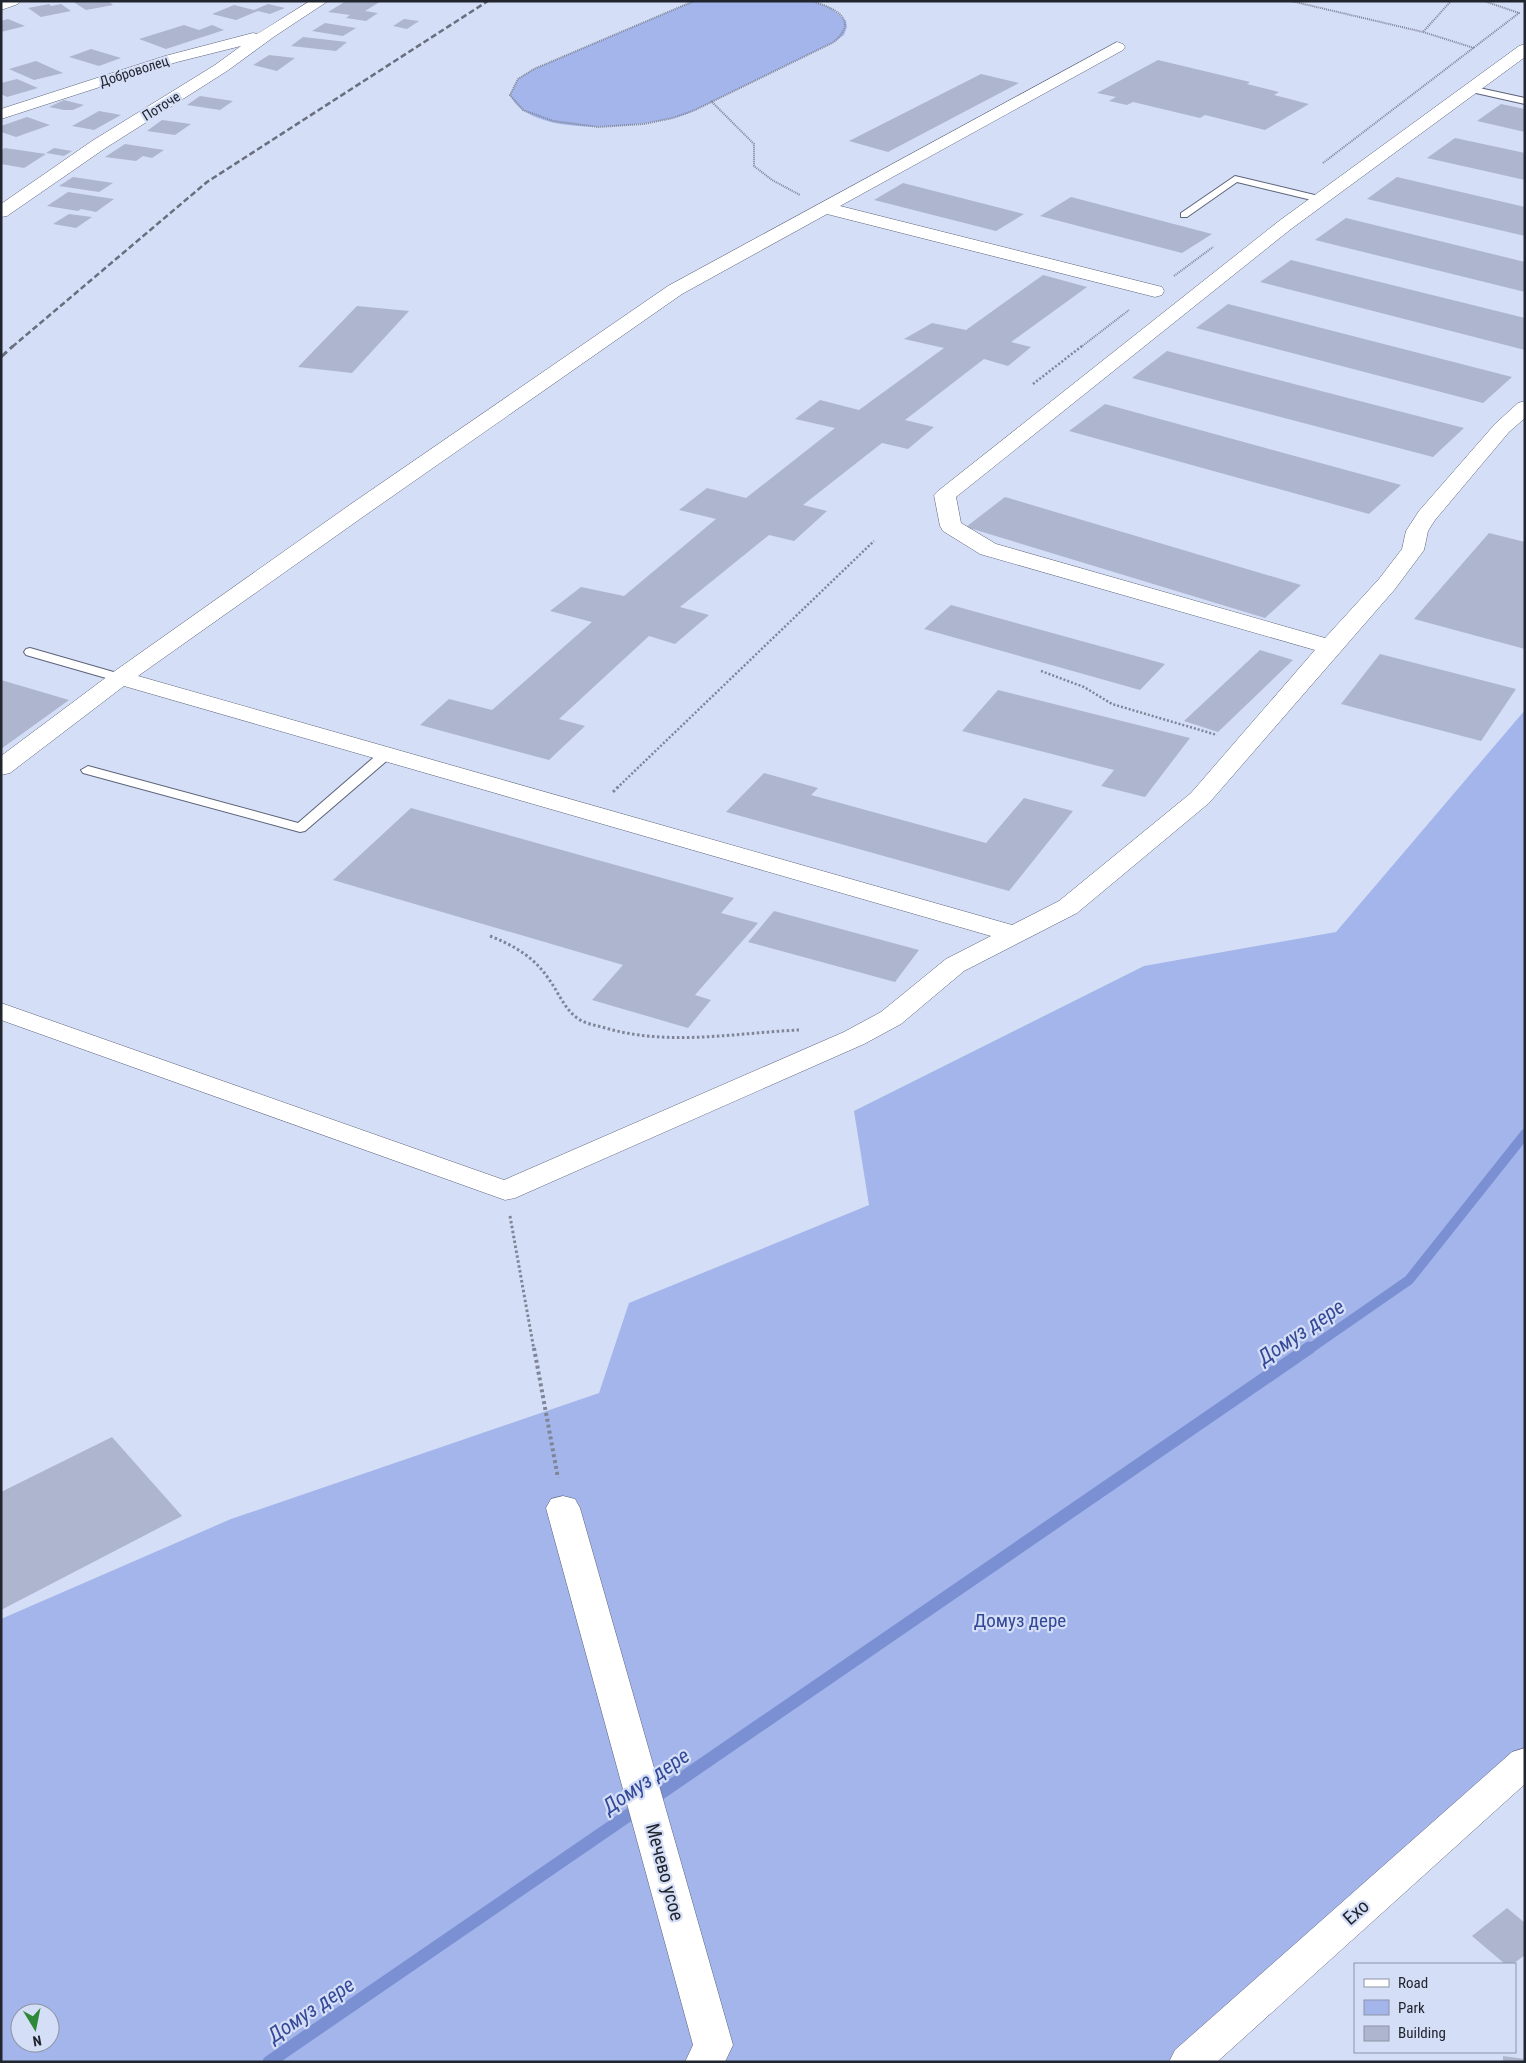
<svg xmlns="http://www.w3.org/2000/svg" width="1526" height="2063" font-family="'Roboto Condensed',sans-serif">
  <rect width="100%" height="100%" fill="#d5def7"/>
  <g fill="#a3b5ea" fill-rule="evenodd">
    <path d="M694,1h118l19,7 15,13 1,6 -3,8 -10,7 -147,72c-39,13 -156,27 -177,-19l8,-16 16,-10z"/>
    <path d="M1525,710v1052l-336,300h-1188v-443l230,-100 368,-126 30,-90 240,-98 -15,-94 290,-145 192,-34zM20,2013h30v30h-30z"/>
  </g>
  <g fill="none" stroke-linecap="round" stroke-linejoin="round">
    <path stroke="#7a90d2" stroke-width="10" d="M1308,1350l101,-70 116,-146"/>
    <path stroke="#7a90d2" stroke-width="13" d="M269,2062l1040,-714"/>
  </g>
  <g fill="#adb6ce">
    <path d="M72,1h36l5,4 -27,5z"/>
    <path d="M346,1h35l-16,10 13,2 -12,8 -20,-3 4,-3 -22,-3z"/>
    <path d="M49,4l2,2 10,-2 10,7 -30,6 -13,-9z"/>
    <path d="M268,4l17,4 -15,6 -12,-3 -22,9 -24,-6 22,-9 20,5z"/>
    <path d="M8,19l17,7 -24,6v-11z"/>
    <path d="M404,19l15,2 -12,8 -14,-3z"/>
    <path d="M325,23l31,5 -13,8 -31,-5z"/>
    <path d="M184,25l15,5 13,-5 12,5 -58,19 -27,-10z"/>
    <path d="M303,37l44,5 -11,9 -45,-5z"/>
    <path d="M91,49l30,9 -22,8 -30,-9z"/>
    <path d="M269,55l26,3 -18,13 -24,-6z"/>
    <path d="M1158,60l92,22 -3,2 32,8 -5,3 35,9 -44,26 -60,-15 -5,3 -67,-16 -6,3 -18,-4 7,-4 -19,-4z"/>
    <path d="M36,61l27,12 -29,7 -25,-11z"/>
    <path d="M981,74l38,9 -131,69 -39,-11z"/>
    <path d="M17,79l21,9 -31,9 -6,-3v-11z"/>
    <path d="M200,96l33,5 -13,9 -33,-5z"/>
    <path d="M64,100l20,5 -11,5h-9l-15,-3z"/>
    <path d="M1501,104l24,5v23l-48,-11z"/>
    <path d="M99,111l22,4 -27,15 -22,-4z"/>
    <path d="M27,117l23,8 -34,12 -15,-5v-6z"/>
    <path d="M162,120l29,4 -16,11 -28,-4z"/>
    <path d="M1455,138l70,15v27l-98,-22z"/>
    <path d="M125,144l39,6 -12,8 -9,-2 -7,5 -31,-4z"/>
    <path d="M5,148l41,6 -22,14 -23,-4v-14z"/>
    <path d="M54,148l18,3 -8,5 -18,-3z"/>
    <path d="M73,177l40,6 -14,9 -40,-6z"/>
    <path d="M1397,177l128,30v29l-158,-37z"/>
    <path d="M903,183l121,31 -28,17 -122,-31z"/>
    <path d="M68,192l46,7 -18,13 -15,-3 -3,2 -31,-5z"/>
    <path d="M1071,197l141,37 -30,19 -142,-37z"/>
    <path d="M69,214l23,3 -16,11 -23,-4z"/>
    <path d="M1346,218l179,44v30l-210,-52z"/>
    <path d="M1291,260l234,58v32l-265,-68z"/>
    <path d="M1043,275l44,12 -76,55 20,5 -23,19 -24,-7 -79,61 29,7 -26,22 -26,-6 -79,62 24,6 -33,30 -25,-6 -89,72 29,8 -34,29 -26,-8 -90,83 26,7 -36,34 -129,-35 29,-26 43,11 100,-88 -42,-11 31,-24 43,9 92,-77 -37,-9 28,-22 39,10 89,-70 -40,-9 25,-19 39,10 85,-62 -40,-9 28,-16 34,7z"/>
    <path d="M1228,304l284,73 -29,26 -287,-75z"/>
    <path d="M357,306l52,5 -57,62 -54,-6z"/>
    <path d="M1167,351l297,77 -31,29 -301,-79z"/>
    <path d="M1105,404l296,81 -32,29 -300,-83z"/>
    <path d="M1005,497l296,88 -36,33 -299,-91z"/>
    <path d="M1489,533l36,9v107l-111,-30z"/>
    <path d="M951,605l214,59 -25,26 -216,-61z"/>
    <path d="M1260,650l33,10 -75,72 -34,-11z"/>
    <path d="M1380,654l136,35 -35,52 -140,-37z"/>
    <path d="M1,680l68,20 -68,49z"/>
    <path d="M998,690l192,48 -45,59 -44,-11 13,-16 -152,-39z"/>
    <path d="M764,773l54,15 -7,7 175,48 38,-45 49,13 -64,80 -283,-79z"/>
    <path d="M411,808l323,90 -13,15 37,10 -63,72 16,5 -23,28 -96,-28 31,-35 -290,-85z"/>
    <path d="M774,911l145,39 -24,32 -147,-40z"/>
    <path d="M112,1437l70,79 -181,94v-118z"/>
    <path d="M1507,1908l18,15v32l-12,9h-8l-33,-28z"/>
    <path d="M1503,2056l22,3v3h-22z"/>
  </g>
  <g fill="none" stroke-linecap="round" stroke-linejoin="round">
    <defs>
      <g id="service">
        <path d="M1470,86l55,12v6l-58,-13 -1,-2z"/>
        <path d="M1235,176l88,21 2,2 -5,3 -83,-20 -50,35h-6v-4z"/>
        <path d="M30,648l94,27 2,3 -6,4 -94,-27 -2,-3 2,-3z"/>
        <path d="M385,751l5,1 2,3 -2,3 -85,73 -5,1 -217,-59 -2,-3 7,-4 210,57 82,-71z"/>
      </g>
      <g id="minor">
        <path d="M1,1h19l-2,3 -17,6z"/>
        <path d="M310,1h18l-53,35 -48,35 -123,78 -97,67 -6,1v-13l91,-63 123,-76 26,-19 -64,16 -176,57v-10l164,-53 88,-23 4,1z"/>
        <path d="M1117,42l6,2 2,3 -2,3 -283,156 322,81 2,4 -2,4 -7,2 -328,-83 -145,80 -315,220 -229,162 874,249 47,-24 132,-108 124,-143 -335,-96 -37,-23 -3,-5 -6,-31 4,-4 341,-270 240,-175 6,-2v13l-234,172 -335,268 5,26 35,21 329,94 54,-59 23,-30 4,-18 13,-20 76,-87 23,-21 7,-2v17l-16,14 -74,88 -7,11 -4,19 -29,39 -186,214 -132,110 -113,58 -63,53 -37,20 -349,154 -10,2 -504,-180v-17l503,177 340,-148 37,-20 65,-53 45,-23 -867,-250 -114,87 -9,2v-19l111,-83 239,-169 317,-218z"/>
        <path d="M563,1496l12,3 5,9 153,537 -8,17h-40l8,-17 -147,-537 5,-9z"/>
        <path d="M1525,1748v36l-308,278h-48l6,-12 337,-298z"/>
      </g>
    </defs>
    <use href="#service" stroke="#5c6379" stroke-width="2"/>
    <use href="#minor" stroke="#5c6379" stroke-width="1"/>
    <g stroke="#7f8597" stroke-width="2" stroke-dasharray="1 1" stroke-linecap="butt">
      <path d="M694,1l-160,68 -16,10 -8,16 13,15 30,11 45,6 46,-3 29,-6 22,-8 139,-68c26,-23 0,-34 -22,-41"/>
      <path d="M1291,1l132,31"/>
      <path d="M1451,1l-28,31 51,16"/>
      <path d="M711,101l43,43v22l18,14 28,15"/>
      <path d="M1323,163l196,-150 -35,-12"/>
      <path d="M1174,276l39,-29"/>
      <path d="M1081,347l48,-37"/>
    </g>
    <g stroke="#7f8597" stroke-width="2.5" stroke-dasharray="2 2" stroke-linecap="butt">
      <path d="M1033,384l49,-38"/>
      <path d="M1041,671l43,16 28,17 105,31"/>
      <path d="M617,788l257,-247"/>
    </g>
    <g stroke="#7f8597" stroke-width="3" stroke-dasharray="2.5 2.5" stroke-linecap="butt">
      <path d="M613,792l5,-5"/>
      <path d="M490,936c23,9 44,21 58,42 10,13 15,29 29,40 7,5 16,7 25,9 65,20 131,6 197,3"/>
      <path d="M510,1216l24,134"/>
    </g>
    <path stroke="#7f8597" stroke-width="4" stroke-dasharray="3 3" stroke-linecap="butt" d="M534,1348l24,130"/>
    <use href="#service" fill="#fff" fill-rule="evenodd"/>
    <use href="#minor" fill="#fff" fill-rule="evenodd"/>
    <path stroke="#696f7f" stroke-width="2.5" stroke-dasharray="6 3" stroke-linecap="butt" d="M12,347l195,-165 281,-181"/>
    <path stroke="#696f7f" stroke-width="3" stroke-dasharray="8 4" stroke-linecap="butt" d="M1,357l12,-11"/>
  </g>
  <g text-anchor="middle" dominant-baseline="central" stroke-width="4.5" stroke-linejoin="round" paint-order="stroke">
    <g font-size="14" fill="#21252e" stroke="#d5def7">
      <text transform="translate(134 71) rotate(-18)">Доброволец</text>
      <text transform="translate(161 106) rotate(-32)">Поточе</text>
    </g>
    <g font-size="19" fill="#334896" stroke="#d5def7">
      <text x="1020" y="1620">Домуз дере</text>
    </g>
    <g font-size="19" fill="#21252e" stroke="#d5def7">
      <text transform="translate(665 1872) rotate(75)">Мечево усое</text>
      <text transform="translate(1356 1912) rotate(-42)">Ехо</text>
    </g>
    <g font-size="21" font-style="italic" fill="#344997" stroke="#d5def7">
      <text transform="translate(1301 1332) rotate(-34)">Домуз дере</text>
      <text transform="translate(646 1781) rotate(-34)">Домуз дере</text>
      <text transform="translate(311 2010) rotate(-34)">Домуз дере</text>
    </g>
  </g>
  <rect width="1526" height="2063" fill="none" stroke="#21252e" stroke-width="5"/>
  <rect x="1354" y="1963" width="162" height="90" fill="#d5def7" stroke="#8d94a7"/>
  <rect x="1364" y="1979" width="25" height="8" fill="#ffffff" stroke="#8d94a7"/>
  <text x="1398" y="1988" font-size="15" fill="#21252e">Road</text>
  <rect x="1364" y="2000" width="25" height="15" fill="#a3b5ea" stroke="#8d94a7"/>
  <text x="1398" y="2013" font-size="15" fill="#21252e">Park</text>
  <rect x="1364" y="2026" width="25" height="15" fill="#adb6ce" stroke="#8d94a7"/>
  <text x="1398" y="2038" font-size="15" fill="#21252e">Building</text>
  <g transform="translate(35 2028) rotate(170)"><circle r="24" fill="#d5def7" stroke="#8d94a7"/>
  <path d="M0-4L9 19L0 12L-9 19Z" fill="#2f8838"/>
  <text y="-8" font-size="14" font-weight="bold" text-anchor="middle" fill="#21252e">N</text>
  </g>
</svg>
